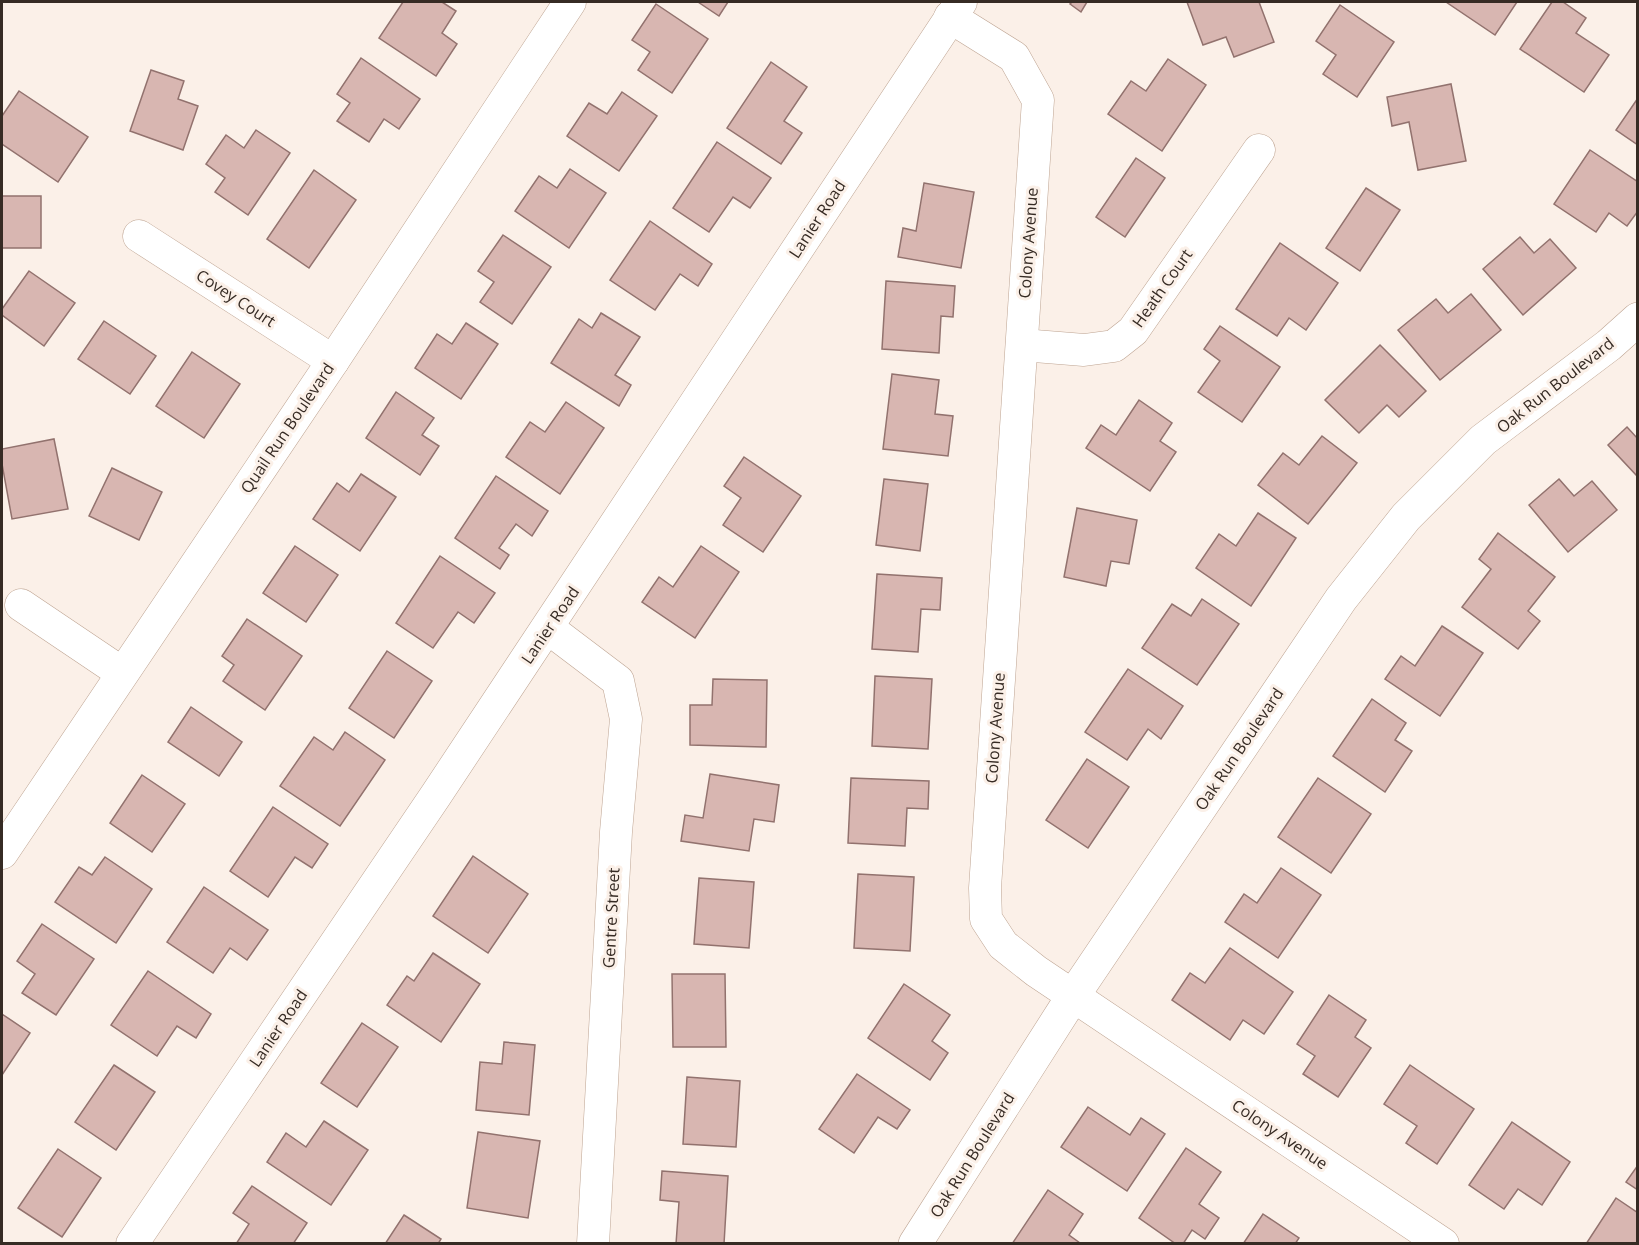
<svg xmlns="http://www.w3.org/2000/svg" width="1639" height="1245" font-family="'Open Sans',sans-serif">
  <rect width="100%" height="100%" fill="#fbf0e8"/>
  <g fill="#d8b6b1" stroke="#92726e" stroke-width="1.5">
    <path d="M403,2h39l14,9 -14,22 15,11 -21,32 -57,-38z"/>
    <path d="M698,2h30l-9,14z"/>
    <path d="M1072,2h15l-6,10 -11,-8z"/>
    <path d="M1187,2h72l15,40 -40,15 -8,-20 -23,8z"/>
    <path d="M1446,2h71l-22,33z"/>
    <path d="M1552,2h11l23,16 -10,15 33,22 -25,37 -64,-43z"/>
    <path d="M656,4l52,35 -36,54 -34,-23 12,-18 -18,-12z"/>
    <path d="M1340,5l54,37 -37,55 -34,-23 13,-19 -20,-14z"/>
    <path d="M361,58l59,41 -21,30 -15,-10 -15,23 -32,-21 13,-18 -13,-9z"/>
    <path d="M1168,59l38,26 -44,66 -54,-37 23,-33 15,10z"/>
    <path d="M771,62l36,25 -23,34 18,12 -21,31 -54,-36z"/>
    <path d="M151,70l33,11 -6,18 20,7 -15,44 -53,-19z"/>
    <path d="M1451,84l15,77 -48,9 -9,-48 -17,4 -5,-29z"/>
    <path d="M19,91l69,46 -30,45 -56,-38v-28z"/>
    <path d="M622,92l35,24 -38,55 -52,-35 22,-33 18,11z"/>
    <path d="M1638,98v47l-22,-15z"/>
    <path d="M256,130l34,23 -42,62 -33,-23 10,-14 -19,-14 20,-29 18,13z"/>
    <path d="M717,142l54,36 -21,30 -17,-11 -24,35 -36,-24z"/>
    <path d="M1590,150l48,32v29l-11,15 -18,-13 -13,19 -42,-28z"/>
    <path d="M1136,158l29,20 -40,59 -29,-20z"/>
    <path d="M570,169l36,24 -37,55 -54,-37 24,-35 18,12z"/>
    <path d="M314,170l42,30 -47,68 -42,-29z"/>
    <path d="M924,183l50,9 -13,76 -63,-11 5,-29 13,3z"/>
    <path d="M1366,188l34,22 -40,61 -34,-23z"/>
    <rect x="2" y="196" width="39" height="52"/>
    <path d="M650,221l62,43 -14,22 -18,-12 -25,36 -45,-30z"/>
    <path d="M503,235l48,32 -39,57 -32,-22 14,-20 -16,-11z"/>
    <path d="M1520,237l14,16 16,-14 26,29 -53,47 -40,-46z"/>
    <path d="M1280,243l58,40 -32,47 -17,-12 -12,18 -41,-27z"/>
    <path d="M29,271l46,32 -31,43 -42,-31v-6z"/>
    <path d="M886,281l69,5 -2,31 -12,-1 -2,37 -57,-4z"/>
    <path d="M1471,294l30,36 -61,50 -42,-50 38,-31 12,14z"/>
    <path d="M601,313l39,24 -25,38 16,10 -12,21 -68,-43 28,-44 13,9z"/>
    <path d="M104,321l52,35 -26,38 -52,-35z"/>
    <path d="M466,323l32,21 -37,55 -46,-31 22,-34 15,10z"/>
    <path d="M1220,326l60,41 -38,55 -44,-30 22,-31 -16,-12z"/>
    <path d="M1380,345l46,46 -27,26 -12,-12 -28,28 -34,-33z"/>
    <path d="M192,352l48,32 -36,54 -48,-32z"/>
    <path d="M892,374l47,6 -4,34 18,2 -5,40 -65,-7z"/>
    <path d="M396,392l38,26 -12,17 17,11 -19,29 -54,-37z"/>
    <path d="M1139,400l33,23 -12,18 16,11 -26,39 -64,-43 15,-23 15,10z"/>
    <path d="M566,402l38,26 -44,66 -54,-37 24,-35 15,10z"/>
    <path d="M1627,427l11,12v38l-30,-32z"/>
    <path d="M1322,436l35,27 -49,61 -50,-39 25,-32 16,12z"/>
    <path d="M54,439l14,70 -56,10 -10,-55v-15z"/>
    <path d="M744,457l57,39 -38,56 -40,-27 18,-27 -17,-12z"/>
    <path d="M112,468l50,24 -23,48 -50,-24z"/>
    <path d="M361,474l35,23 -36,54 -47,-32 24,-36 12,9z"/>
    <path d="M496,476l52,35 -16,25 -16,-12 -17,24 10,7 -9,14 -45,-31z"/>
    <path d="M884,479l44,5 -8,67 -44,-6z"/>
    <path d="M1559,479l15,17 18,-15 25,29 -49,42 -39,-47z"/>
    <path d="M1077,508l60,12 -8,44 -18,-3 -5,25 -42,-9z"/>
    <path d="M1258,513l38,25 -45,68 -55,-38 23,-34 17,12z"/>
    <path d="M1498,533l57,44 -27,34 12,10 -22,28 -56,-42 29,-38 -12,-10z"/>
    <path d="M295,546l43,29 -32,47 -43,-29z"/>
    <path d="M701,546l38,26 -44,66 -53,-36 17,-25 14,10z"/>
    <path d="M440,556l55,37 -21,30 -16,-11 -25,36 -37,-25z"/>
    <path d="M877,574l65,4 -2,32 -19,-1 -3,43 -46,-3z"/>
    <path d="M1202,599l37,25 -42,61 -55,-37 30,-44 19,12z"/>
    <path d="M247,619l55,37 -37,54 -42,-29 11,-16 -12,-9z"/>
    <path d="M1442,626l41,27 -43,63 -55,-37 16,-23 14,10z"/>
    <path d="M387,651l45,30 -38,57 -45,-30z"/>
    <path d="M1128,669l55,37 -22,33 -13,-10 -21,31 -42,-28z"/>
    <path d="M875,676l57,3 -4,70 -56,-3z"/>
    <path d="M713,679l54,1 -1,67 -76,-2v-40h22z"/>
    <path d="M1372,699l34,24 -11,17 17,11 -27,41 -52,-36z"/>
    <path d="M191,707l51,35 -23,34 -51,-34z"/>
    <path d="M345,732l40,28 -45,66 -60,-40 34,-49 19,13z"/>
    <path d="M1087,759l42,28 -41,61 -42,-28z"/>
    <path d="M710,774l69,11 -5,37 -20,-3 -5,32 -68,-10 4,-26 18,3z"/>
    <path d="M142,775l43,29 -33,48 -42,-29z"/>
    <path d="M851,778l78,3 -1,28 -21,-1 -2,38 -57,-3z"/>
    <path d="M1318,778l53,36 -40,59 -53,-36z"/>
    <path d="M273,807l55,37 -16,24 -17,-11 -27,40 -38,-26z"/>
    <path d="M473,856l55,38 -40,59 -55,-37z"/>
    <path d="M105,857l47,32 -36,54 -61,-41 24,-35 13,8z"/>
    <path d="M1281,868l40,27 -43,63 -53,-36 19,-28 13,9z"/>
    <path d="M858,874l56,3 -4,74 -56,-3z"/>
    <path d="M699,878l55,4 -5,66 -55,-4z"/>
    <path d="M204,887l64,43 -21,30 -17,-12 -17,25 -46,-31z"/>
    <path d="M42,924l52,35 -38,56 -34,-22 13,-19 -18,-13z"/>
    <path d="M1230,948l63,44 -29,42 -21,-14 -13,20 -58,-40 18,-27 15,10z"/>
    <path d="M433,953l47,31 -39,58 -54,-37 20,-29 7,5z"/>
    <path d="M148,971l63,43 -15,24 -19,-12 -20,30 -46,-31z"/>
    <path d="M672,974h53l1,73h-53z"/>
    <path d="M904,984l46,31 -18,26 16,12 -18,27 -62,-42z"/>
    <path d="M1329,995l37,25 -11,17 16,11 -33,49 -35,-23 12,-18 -18,-12z"/>
    <path d="M2,1014l28,19 -28,42z"/>
    <path d="M362,1023l36,24 -41,60 -36,-24z"/>
    <path d="M504,1042l31,3 -6,70 -53,-5 4,-48 22,2z"/>
    <path d="M114,1065l41,27 -39,58 -41,-28z"/>
    <path d="M1410,1065l64,44 -37,55 -31,-21 11,-17 -33,-22z"/>
    <path d="M857,1074l53,36 -13,19 -19,-12 -24,36 -35,-24z"/>
    <path d="M687,1077l53,4 -4,66 -53,-3z"/>
    <path d="M1088,1107l42,28 11,-17 24,16 -38,57 -66,-44z"/>
    <path d="M324,1121l44,29 -37,55 -64,-43 19,-29 20,14z"/>
    <path d="M1512,1122l58,40 -28,43 -24,-16 -14,20 -35,-24z"/>
    <path d="M478,1132l62,9 -12,77 -61,-10z"/>
    <path d="M1186,1148l35,24 -22,32 20,14 -14,21 -13,-9 -9,14h-7l-37,-26z"/>
    <path d="M58,1149l43,29 -39,59 -44,-29z"/>
    <path d="M1638,1165v25l-12,-8z"/>
    <path d="M662,1171l66,5 -4,68h-48l3,-42 -19,-2z"/>
    <path d="M252,1186l55,37 -14,21h-57l13,-20 -16,-11z"/>
    <path d="M1048,1190l35,24 -14,21 11,8 -68,1z"/>
    <path d="M1616,1198l22,15v31h-52z"/>
    <path d="M1263,1214l36,24 -4,6h-52z"/>
    <path d="M404,1215l37,24 -3,5h-53z"/>
  </g>
  <g fill="none" stroke-linecap="round" stroke-linejoin="round">
    <defs>
      <g id="minor">
        <path d="M950,17l64,40 24,43 -53,788 1,31 17,26 33,26 407,273"/>
        <path d="M139,236l194,125"/>
        <path d="M1022,345l62,5 30,-4 19,-15 126,-181"/>
        <path d="M21,605l101,68"/>
        <path d="M548,628l70,53 8,38 -10,113 -23,412"/>
        <path d="M2,853l331,-492 237,-359"/>
        <path d="M132,1244l304,-449 525,-793"/>
      </g>
      <path id="tertiary" d="M915,1244l158,-248 268,-397 65,-82 77,-77 126,-95 29,-26"/>
    </defs>
    <use href="#minor" stroke="#bea492" stroke-width="33"/>
    <use href="#tertiary" stroke="#bea492" stroke-width="34"/>
    <use href="#minor" stroke="#fff" stroke-width="32"/>
    <use href="#tertiary" stroke="#fff" stroke-width="33"/>
  </g>
  <g text-anchor="middle" dominant-baseline="central" stroke-width="6" stroke-linejoin="round" paint-order="stroke">
    <g font-size="16" fill="#362b24" stroke="#fbf0e8">
      <text transform="translate(817 219) rotate(-57)">Lanier Road</text>
      <text transform="translate(1028 243) rotate(-86)">Colony Avenue</text>
      <text transform="translate(1162 288) rotate(-55)">Heath Court</text>
      <text transform="translate(236 298) rotate(33)">Covey Court</text>
      <text transform="translate(1555 385) rotate(-38)">Oak Run Boulevard</text>
      <text transform="translate(287 428) rotate(-56)">Quail Run Boulevard</text>
      <text transform="translate(550 625) rotate(-56)">Lanier Road</text>
      <text transform="translate(995 728) rotate(-86)">Colony Avenue</text>
      <text transform="translate(1239 749) rotate(-56)">Oak Run Boulevard</text>
      <text transform="translate(611 918) rotate(-87)">Gentre Street</text>
      <text transform="translate(278 1028) rotate(-56)">Lanier Road</text>
      <text transform="translate(1280 1134) rotate(34)">Colony Avenue</text>
      <text transform="translate(972 1155) rotate(-58)">Oak Run Boulevard</text>
    </g>
  </g>
  <rect width="1639" height="1245" fill="none" stroke="#362b24" stroke-width="6"/>
</svg>
